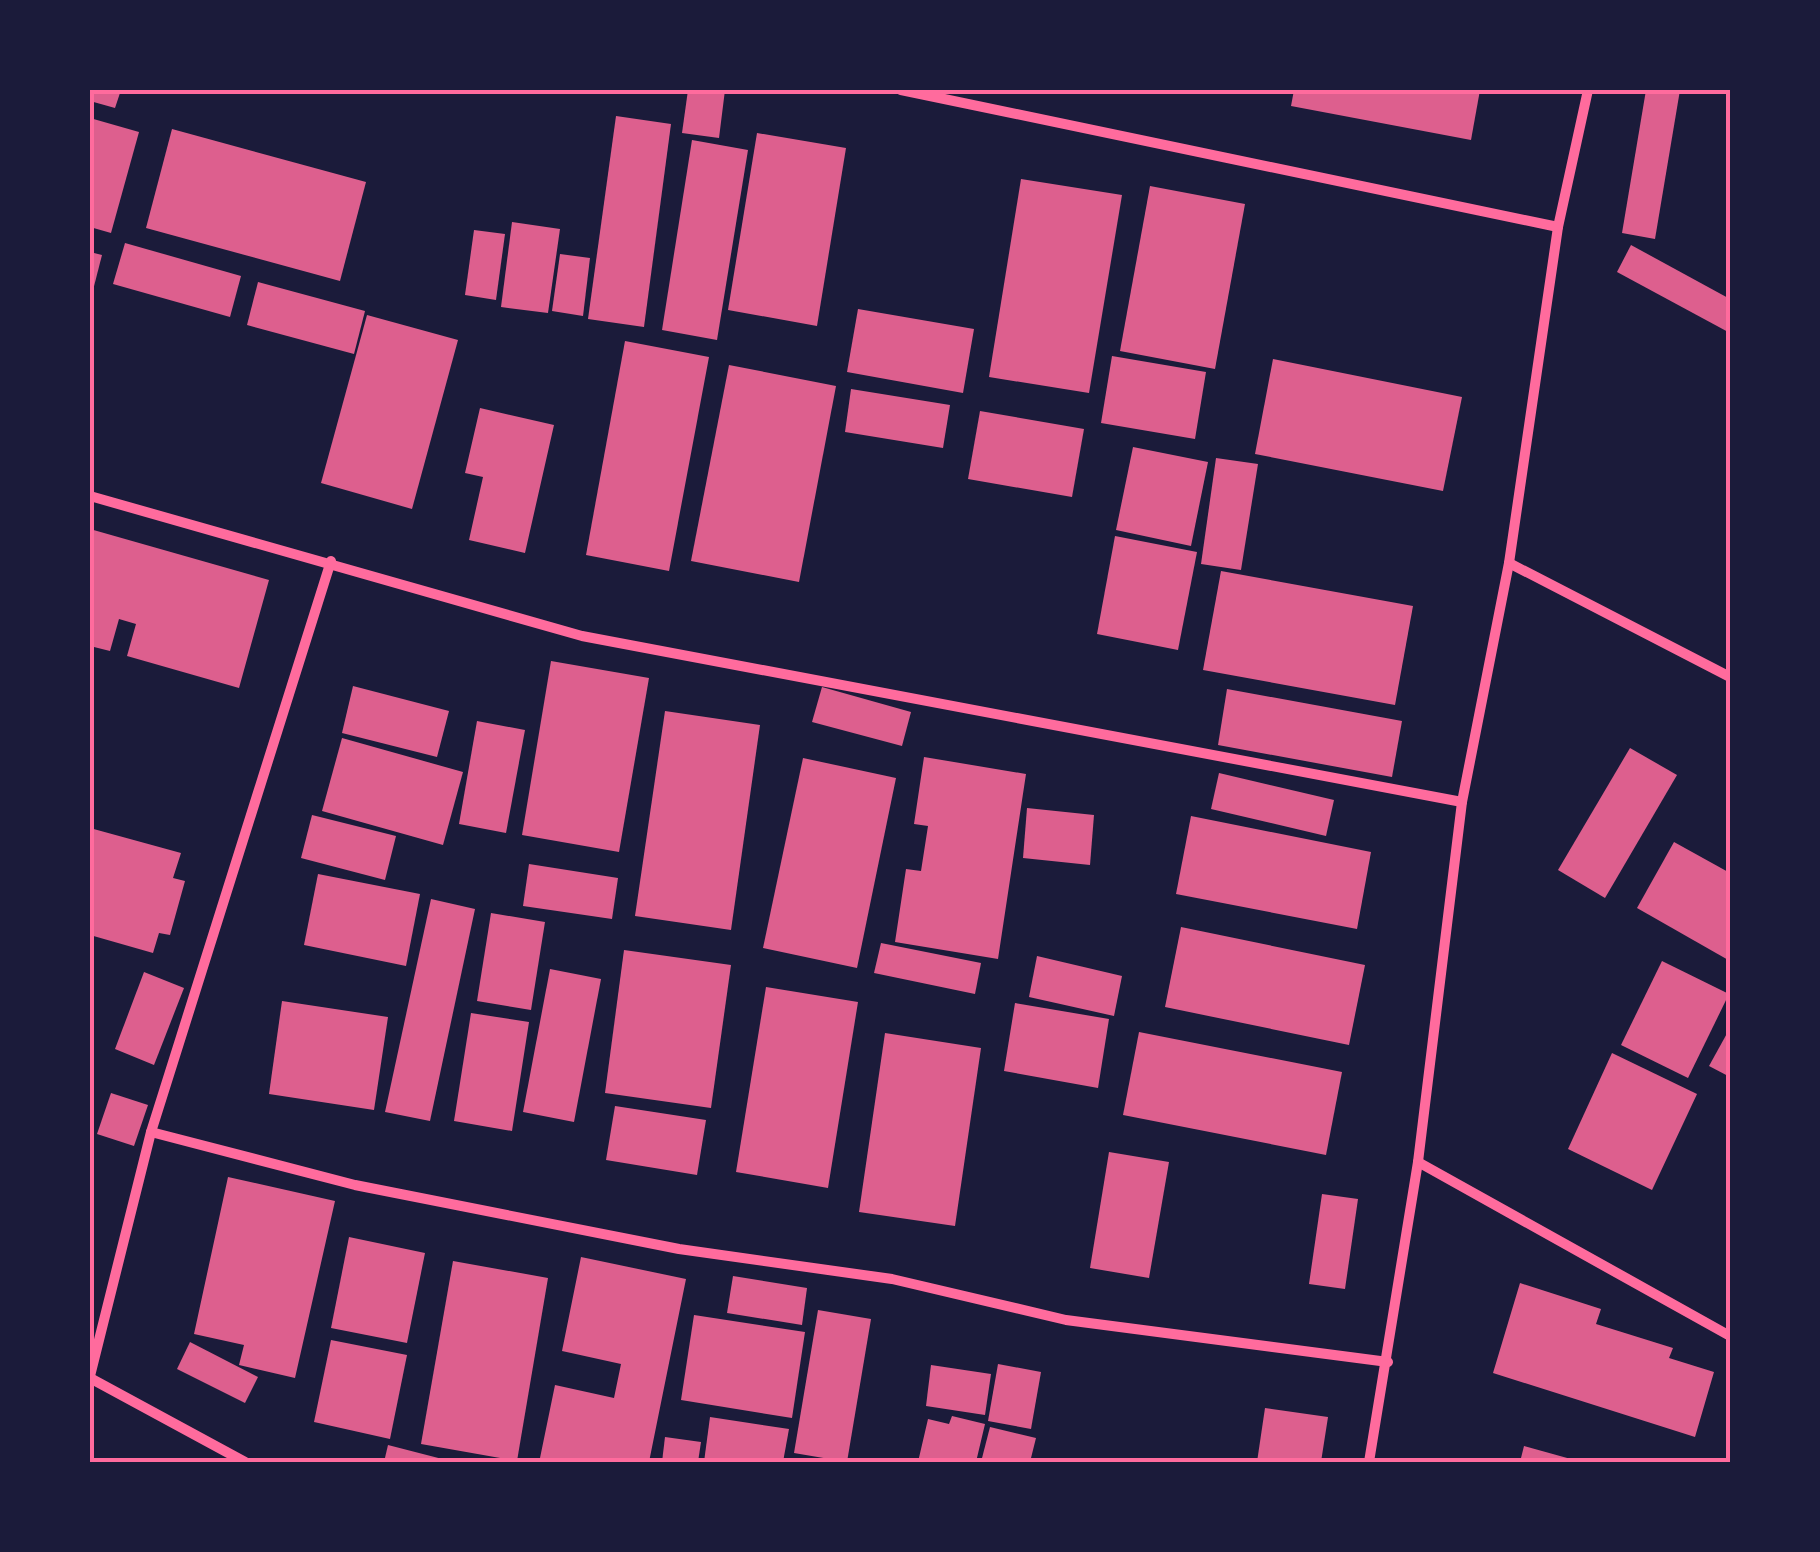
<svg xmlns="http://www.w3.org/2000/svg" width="1820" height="1552" font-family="'Golos Text',sans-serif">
  <rect width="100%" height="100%" fill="#1b1b3a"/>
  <g fill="#dd5f8e">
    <path d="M90,90h31l-6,18 -25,-7z"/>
    <path d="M688,90h37l-6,48 -37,-5z"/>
    <path d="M1294,90h186l-9,50 -180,-34z"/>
    <path d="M1646,90h34l-25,149 -33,-6z"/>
    <path d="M616,116l55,8 -27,203 -56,-8z"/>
    <path d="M90,118l49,14 -28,101 -21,-6z"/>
    <path d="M172,129l194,53 -26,99 -194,-53z"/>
    <path d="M757,133l89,15 -29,178 -89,-16z"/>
    <path d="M692,140l56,10 -31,190 -55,-10z"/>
    <path d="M1021,179l101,16 -33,198 -100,-16z"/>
    <path d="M1150,186l95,18 -30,165 -95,-18z"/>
    <path d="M512,222l48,7 -12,84 -47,-6z"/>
    <path d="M474,230l31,4 -9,66 -31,-5z"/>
    <path d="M125,243l116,33 -11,41 -117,-33z"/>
    <path d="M1631,245l99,54v34l-113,-61z"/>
    <path d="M90,252l12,3 -11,43h-1z"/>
    <path d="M560,254l30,4 -7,58 -31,-5z"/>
    <path d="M258,282l107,29 -11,43 -107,-29z"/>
    <path d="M858,309l116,20 -11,64 -116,-21z"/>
    <path d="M367,315l91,25 -46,169 -91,-26z"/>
    <path d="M625,341l84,16 -40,214 -83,-16z"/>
    <path d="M1112,356l94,16 -11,67 -94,-16z"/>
    <path d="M1273,359l189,38 -19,94 -188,-37z"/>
    <path d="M729,365l107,21 -37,196 -108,-21z"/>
    <path d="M851,389l99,16 -7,43 -98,-16z"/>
    <path d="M480,408l74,17 -29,128 -56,-13 14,-63 -18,-4z"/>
    <path d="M980,411l104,18 -12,68 -104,-18z"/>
    <path d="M1133,447l75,15 -17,84 -75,-16z"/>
    <path d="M1216,458l42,6 -17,106 -40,-6z"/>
    <path d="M90,529l179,51 -30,108 -112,-32 9,-32 -17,-5 -9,32 -20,-5z"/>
    <path d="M1115,536l82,16 -19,98 -81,-16z"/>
    <path d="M1221,571l192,35 -18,99 -192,-35z"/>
    <path d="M551,661l98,17 -30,174 -97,-17z"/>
    <path d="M353,686l96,25 -12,46 -95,-24z"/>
    <path d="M822,687l89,25 -9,34 -90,-24z"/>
    <path d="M1227,689l175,32 -10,56 -174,-32z"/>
    <path d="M665,711l95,14 -29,205 -96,-14z"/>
    <path d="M477,721l48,9 -19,103 -47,-9z"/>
    <path d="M342,738l121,34 -20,73 -121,-34z"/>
    <path d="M1630,748l47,27 -72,123 -47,-28z"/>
    <path d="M924,757l102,17 -28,185 -103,-17 11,-73 15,2 7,-45 -14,-2z"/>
    <path d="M803,758l93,20 -39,190 -94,-20z"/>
    <path d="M1219,773l115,27 -8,36 -115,-27z"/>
    <path d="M1027,808l67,7 -4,50 -67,-7z"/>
    <path d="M312,815l84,21 -11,44 -84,-22z"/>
    <path d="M1191,816l180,36 -14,77 -181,-35z"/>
    <path d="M90,828l91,25 -8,25 12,3 -15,54 -11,-2 -6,20 -63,-18z"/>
    <path d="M1674,842l56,31v88l-93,-53z"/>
    <path d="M529,864l89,14 -6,41 -89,-13z"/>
    <path d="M318,874l102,20 -14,72 -102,-21z"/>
    <path d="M431,899l44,10 -45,212 -45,-9z"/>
    <path d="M491,913l54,9 -14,88 -54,-9z"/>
    <path d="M1181,927l184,38 -16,80 -184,-38z"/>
    <path d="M881,943l100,20 -6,31 -101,-21z"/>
    <path d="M624,950l107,15 -20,143 -106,-15z"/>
    <path d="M1037,956l85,20 -8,40 -85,-19z"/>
    <path d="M1662,961l67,33 -41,84 -67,-33z"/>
    <path d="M550,969l51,10 -27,143 -51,-10z"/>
    <path d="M144,972l40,16 -30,77 -39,-16z"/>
    <path d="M766,987l92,15 -30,186 -92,-16z"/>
    <path d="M282,1001l106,16 -14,93 -105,-16z"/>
    <path d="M1015,1003l94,16 -11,69 -94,-17z"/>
    <path d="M471,1013l58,9 -17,109 -58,-10z"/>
    <path d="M1730,1028v49l-21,-11z"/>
    <path d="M1139,1032l203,40 -16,83 -203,-40z"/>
    <path d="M885,1033l96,15 -26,178 -96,-14z"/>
    <path d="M1612,1053l85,41 -45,96 -84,-41z"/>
    <path d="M111,1093l37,12 -14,41 -37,-12z"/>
    <path d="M615,1106l91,14 -9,55 -91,-15z"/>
    <path d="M1109,1152l60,10 -20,116 -59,-10z"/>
    <path d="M228,1177l107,24 -40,177 -56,-13 5,-20 -50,-11z"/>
    <path d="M1322,1194l36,5 -13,90 -36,-5z"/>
    <path d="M349,1237l76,16 -18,90 -76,-15z"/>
    <path d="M581,1257l105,22 -37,183h-88l-21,-4 15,-73 59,13 7,-34 -59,-13z"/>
    <path d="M453,1261l95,17 -31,183 -96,-17z"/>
    <path d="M733,1276l74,12 -5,37 -75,-12z"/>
    <path d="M1520,1283l81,26 -5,15 77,24 -4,10 45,14 -19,65 -202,-64z"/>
    <path d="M818,1310l53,9 -24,143 -53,-9z"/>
    <path d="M694,1315l111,17 -13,86 -111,-18z"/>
    <path d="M331,1340l76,15 -17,84 -76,-17z"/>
    <path d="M190,1342l68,35 -13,26 -68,-34z"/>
    <path d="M998,1364l43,8 -10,57 -43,-8z"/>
    <path d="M931,1365l60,9 -6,41 -59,-9z"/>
    <path d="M1265,1408l63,9 -7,45h-64z"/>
    <path d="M952,1416l33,8 -9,38h-58l10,-43 21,5z"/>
    <path d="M710,1417l79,12 -6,33h-79z"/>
    <path d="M990,1427l46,11 -6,24h-49z"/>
    <path d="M665,1437l36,5 -3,20h-36z"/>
    <path d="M388,1445l62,16v1h-66z"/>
    <path d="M1524,1446l54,15v1h-58z"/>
  </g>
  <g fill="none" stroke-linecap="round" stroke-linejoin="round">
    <g stroke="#ff6b9d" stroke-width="10">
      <path d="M901,90l657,137"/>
      <path d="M90,496l492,140 880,166"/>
      <path d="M1509,563l221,114"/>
      <path d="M151,1132l204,53 324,64 213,30 174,41 322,42"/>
      <path d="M1418,1162l312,174"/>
      <path d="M90,1376l61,-244 180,-571"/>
      <path d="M90,1378l155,84"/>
      <path d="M1369,1462l49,-300 44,-360 47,-239 49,-336 30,-137"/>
    </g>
  </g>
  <rect width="1820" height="1552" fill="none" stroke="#1b1b3a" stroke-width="185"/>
  <rect x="92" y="92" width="1636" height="1368" fill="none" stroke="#ff6b9d" stroke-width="4"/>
</svg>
